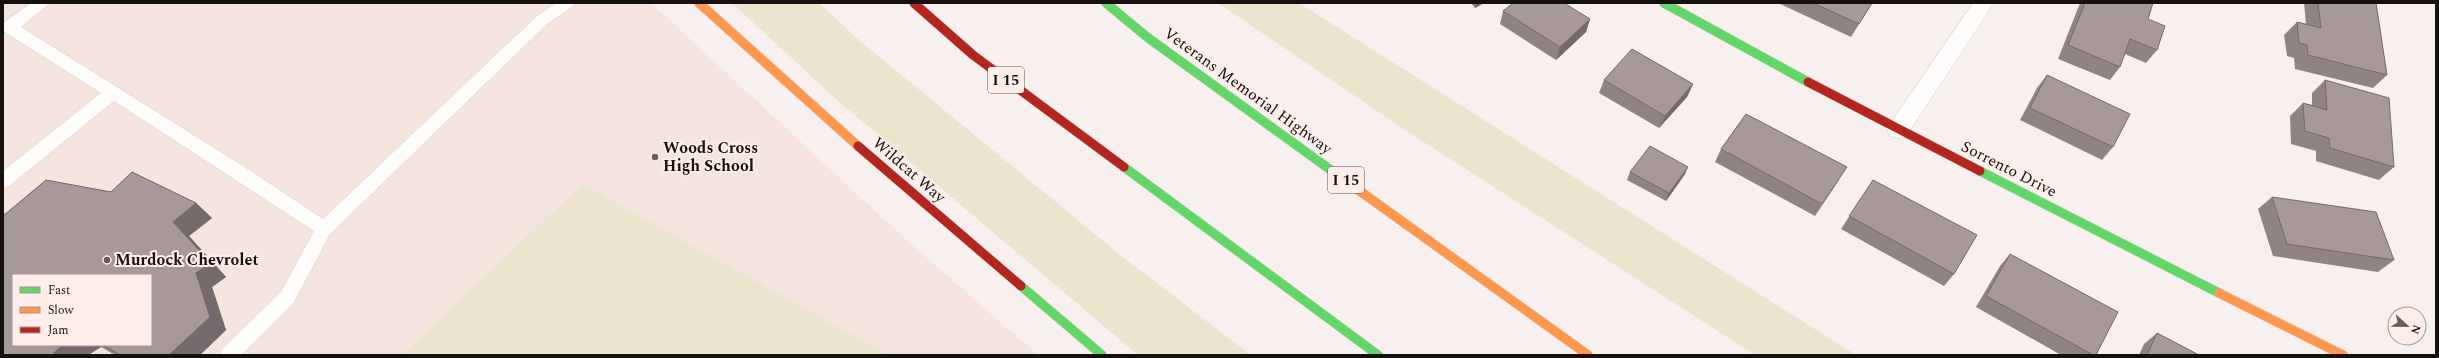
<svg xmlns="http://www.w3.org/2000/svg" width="2439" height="358" font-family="Spectral,serif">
  <rect width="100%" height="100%" fill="#f8f0ee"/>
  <path fill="#f6e5df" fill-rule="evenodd" d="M3,3h648l249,231 138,121h-1035zM13,275h138v70h-138z"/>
  <g fill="#ece5ce">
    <path d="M732,3h87l41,38 264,217 127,97h-113l-300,-254z"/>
    <path d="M1218,3h81l557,352h-101l-350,-225z"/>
    <path d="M582,184l307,171h-487z"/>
  </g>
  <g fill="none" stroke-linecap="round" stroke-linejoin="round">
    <defs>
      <path id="lane" d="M31,3h19l-29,24 222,139 80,53 214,-203 19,-13h19l-3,4 -25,17 -217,210 -37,70 -52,51h-21l2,-6 59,-57 33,-61 -200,-130 -105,85 -6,2v-17l98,-78 -98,-62v-8z"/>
      <path id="street" d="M1973,3h21l-88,133 -8,2 -8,-2 -3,-6 3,-6z"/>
      <g id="fast">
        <path d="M1106,3l41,34 210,152"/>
        <path d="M1664,3l144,79"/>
        <path d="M1124,167l254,188"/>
        <path d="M1980,171l239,122"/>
        <path d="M1021,286l81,69"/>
      </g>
      <g id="slow">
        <path d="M699,3l159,143"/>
        <path d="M1357,189l231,166"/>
        <path d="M2219,293l124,62"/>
      </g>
      <g id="jam">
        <path d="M914,3l59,52 151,112"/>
        <path d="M1808,82l172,89"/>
        <path d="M858,146l163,140"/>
      </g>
    </defs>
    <use href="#lane" stroke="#d5cecc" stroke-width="1"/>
    <use href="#street" stroke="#d5cecc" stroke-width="1"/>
    <use href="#fast" stroke="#d5cecc" stroke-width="10"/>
    <use href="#slow" stroke="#d5cecc" stroke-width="10"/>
    <use href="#jam" stroke="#d5cecc" stroke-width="10"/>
    <use href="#lane" fill="#fefdfc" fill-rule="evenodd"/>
    <use href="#street" fill="#fefdfc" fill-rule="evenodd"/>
    <use href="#fast" stroke="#63d668" stroke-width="9"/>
    <use href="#slow" stroke="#ff974d" stroke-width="9"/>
    <use href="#jam" stroke="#b3261e" stroke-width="9"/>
  </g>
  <g fill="#908384" fill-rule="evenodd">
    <path d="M1471,3h13l-9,5z"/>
    <path d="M1778,3h94l-21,34z"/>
    <path d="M2080,3h73l-5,16 9,31 -11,13 -21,-9 -5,13 -10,13 -52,-21z"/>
    <path d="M2304,3h72l11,72 -14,13 -78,-19 -1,-11 -7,-2 -3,-21 13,-13 9,2z"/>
    <path d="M1503,11l87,8 -4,13 -30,28 -56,-36z"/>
    <path d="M2047,75l66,72 -11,13 -82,-40 17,-32z"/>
    <path d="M1604,80l89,4 -6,13 -28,31 -60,-35z"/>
    <path d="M2325,80l69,87 -15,13 -63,-19v-10l-25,-7 -1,-28 13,-13 9,2v-12z"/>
    <path d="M1721,149l118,31 -24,36 -100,-54z"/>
    <path d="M132,172l64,31 16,15 -23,18 37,41 -14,10 14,43 -26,25h-85l-14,-8 -13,8h-85v-139l43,-36 65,12zM13,275h138v70h-138z"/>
    <path d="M1630,172l55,2 -19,27 -39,-21z"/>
    <path d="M1873,180l81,94 -10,12 -103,-57z"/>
    <path d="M2272,197l122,63 -16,12 -105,-16 -15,-47z"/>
    <path d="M2010,254l86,101h-35l-85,-48 24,-41z"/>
    <path d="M2157,333l42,22h-60l5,-11z"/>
  </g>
  <g fill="#756a6b">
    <path d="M1476,3h8l-9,5z"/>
    <path d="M1590,19l-4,13 -30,28 4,-13z"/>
    <path d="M1693,84l-6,13 -28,31 6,-12z"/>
    <path d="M1688,167l-3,7 -19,27 3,-8z"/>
    <path d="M196,203l16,15 -23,18 37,41 -14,10 14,43 -26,25h-31l4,-133z"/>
    <path d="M64,345h34l3,2 -13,8h-36l7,-7z"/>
  </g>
  <g fill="#a79899" stroke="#756a6b">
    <path d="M1513,3h51l26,16 -30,28 -57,-36z"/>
    <path d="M1813,3h59l-13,21z"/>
    <path d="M2085,3h68l-5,16 17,7 -8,24 -27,-11 -10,28 -52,-22z"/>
    <path d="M2318,3h58l11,72 -79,-20 -1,-10 -8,-2 -2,-21 24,6z"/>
    <path d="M1632,49l61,35 -28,32 -61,-36z"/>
    <path d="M2047,75l83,39 -17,33 -83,-39z"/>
    <path d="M2325,80l64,18 5,69 -64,-19 -1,-10 -24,-7 -2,-28 24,7z"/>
    <path d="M1746,114l101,53 -25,37 -101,-55z"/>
    <path d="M1650,146l38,21 -19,26 -39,-21z"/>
    <path d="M132,172l64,31 -23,19 38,41 -15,10 14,44 -41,38h-48l-18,-10h48v-70h-138v70h51l-5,3 -7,7h-49v-139l43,-36 65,12z"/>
    <path d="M1873,180l104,55 -23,39 -105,-58z"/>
    <path d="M2272,197l104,15 18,48 -107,-16z"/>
    <path d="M2010,254l108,58 -22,43h-3l-107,-59z"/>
    <path d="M2157,333l42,22h-52z"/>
  </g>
  <g fill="#655e5c" stroke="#fdeee9" stroke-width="1.5">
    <circle cx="655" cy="157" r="4"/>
    <circle cx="107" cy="260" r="4"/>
  </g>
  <g text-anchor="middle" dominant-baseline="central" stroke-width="4" stroke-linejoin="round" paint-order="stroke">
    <g fill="#fdeee9" stroke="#5b5350" stroke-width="1">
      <rect x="988" y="67" width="36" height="26" rx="3"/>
      <rect x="1328" y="167" width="36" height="26" rx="3"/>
    </g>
    <g font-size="15" font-weight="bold" fill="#16100e">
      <text x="1006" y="80">I 15</text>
      <text x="1346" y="180">I 15</text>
    </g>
    <g font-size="16" fill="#16100e" stroke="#fdeee9">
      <text transform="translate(1248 91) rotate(36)">Veterans Memorial Highway</text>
      <text transform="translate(2009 169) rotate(27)">Sorrento Drive</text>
      <text transform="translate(909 170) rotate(41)">Wildcat Way</text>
    </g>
    <g font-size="16" font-weight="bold" fill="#16100e" stroke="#fdeee9" text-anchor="start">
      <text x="663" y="148">Woods Cross<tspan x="663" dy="18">High School</tspan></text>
      <text x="115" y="260">Murdock Chevrolet</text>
    </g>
  </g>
  <rect width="2439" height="358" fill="none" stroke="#16100e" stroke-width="8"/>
  <rect x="12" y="274" width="140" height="72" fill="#fdeee9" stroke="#a19591"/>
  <rect x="20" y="287" width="20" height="6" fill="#63d668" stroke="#a19591"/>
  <text x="48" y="294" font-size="12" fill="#16100e">Fast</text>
  <rect x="20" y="307" width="20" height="6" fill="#ff974d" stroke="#a19591"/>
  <text x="48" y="314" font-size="12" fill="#16100e">Slow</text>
  <rect x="20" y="327" width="20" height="6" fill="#b3261e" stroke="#a19591"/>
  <text x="48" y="334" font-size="12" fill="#16100e">Jam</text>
  <g transform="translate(2407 326) rotate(112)"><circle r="19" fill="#fdeee9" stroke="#a19591"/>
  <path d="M0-3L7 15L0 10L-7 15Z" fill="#655e5c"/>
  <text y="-6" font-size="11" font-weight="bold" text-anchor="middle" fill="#16100e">N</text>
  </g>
</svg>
